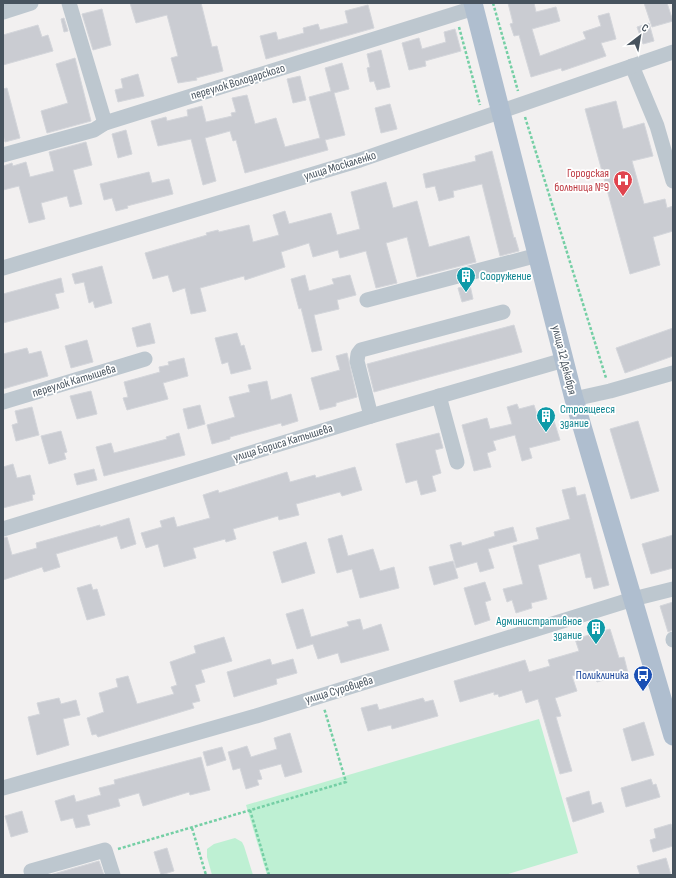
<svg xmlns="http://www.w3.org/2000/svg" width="676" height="878" font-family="'Sofia Sans Condensed',sans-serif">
  <rect width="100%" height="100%" fill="#f2f0f0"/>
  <g fill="#bef0d3">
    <path d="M539,719l39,134 -73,22h-238l-21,-70z"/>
    <path d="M235,838l7,4 2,4 9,29h-41l-5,-18v-8l7,-5z"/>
  </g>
  <g fill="#caccd2" stroke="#d4d6db">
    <path d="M130,3h71l11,44 5,-1 6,25 -27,7 1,2 -19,3 -7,-25 7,-2 -11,-41 -31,8z"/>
    <path d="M508,3h26l2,9 20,-5 4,14 -28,8 8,27 46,-17 -3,-7 18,-6 -3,-10 11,-3 7,26 -15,4 5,13 -44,15 -1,-3 -30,9 -12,-42 -5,1 -4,-12 3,-1z"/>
    <path d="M644,3h23l6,18 -21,6z"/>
    <path d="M368,5l6,23 -108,31 -6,-23 16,-4 2,8 26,-7 -1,-5 15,-4 2,6 28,-7 -3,-12z"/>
    <path d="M102,9l9,36 -18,5 -11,-36z"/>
    <path d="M64,18l4,13 -4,1 -3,-13z"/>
    <path d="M649,23l5,18 -11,3 -6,-17z"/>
    <path d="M38,25l4,12 6,-2 5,16 -50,14v-30z"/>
    <path d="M455,29l6,22 -36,10 1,5 -17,4 -7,-27 17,-5 3,11 24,-7 -2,-10z"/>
    <path d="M381,50l9,37 -13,3 -3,-9 -4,1 -3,-14 3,-1 -3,-13z"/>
    <path d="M75,58l16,63 -44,12 -6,-22 27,-8 -12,-39z"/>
    <path d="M342,63l7,26 -15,4 11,42 -20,5 3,10 -83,23 -9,-33 -3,1 -3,-10 -25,7 11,43 -13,4 -12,-46 -33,7 -7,-25 15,-4 1,4 21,-5 -1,-6 15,-4 4,16 26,-6 -1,-3 5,-1 -4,-14 15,-3 8,29 21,-6 9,29 35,-9 -11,-41 22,-6 -6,-23z"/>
    <path d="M138,74l6,22 -26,6 -3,-12 8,-2 -2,-9z"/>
    <path d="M300,76l6,24 -13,3 -6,-24z"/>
    <path d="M7,88l13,50 -15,4 -2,-7v-46z"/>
    <path d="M616,101l7,28 21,-6 9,33 -21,5 12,43 21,-5 2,9 6,-2v25l-20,6 7,28 -30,9 -45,-165z"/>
    <path d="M390,104l7,25 -16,4 -6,-25z"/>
    <path d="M126,130l6,24 -14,4 -6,-24z"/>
    <path d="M86,142l6,23 -19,5 9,34 -12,3 -3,-11 -26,7 4,16 -16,4 -10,-37 -16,4v-24l9,-3 1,3 13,-4 4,15 24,-6 -5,-19z"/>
    <path d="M492,151l22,87 1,-1 4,14 -19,5 -18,-72 -29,7 1,6 -15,4 -4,-15 -9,2 -3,-14 53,-13 -1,-5z"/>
    <path d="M149,172l3,11 17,-4 4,15 -46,12 1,2 -12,3 -4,-13 -8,2 -4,-16z"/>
    <path d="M386,182l7,26 24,-7 12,46 40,-11 7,26 -59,15 -10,-40 -21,6 11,40 -21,5 -10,-37 -26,7 -2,-8 -25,7 -4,-14 -28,9 4,15 -40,13 -1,-4 -44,12 6,23 -15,3 -6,-26 -12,4 -5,-17 -15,4 -8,-26 62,-18 -1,-2 12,-3 1,2 30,-7 4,17 26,-7 -6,-20 12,-4 4,13 42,-11 6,22 23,-6 -9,-37z"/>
    <path d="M102,266l10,37 -17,5 -2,-7 -4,2 -5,-21 -9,2 -3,-10z"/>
    <path d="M305,275l4,16 25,-7 -2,-5 18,-4 6,20 -19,5 2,9 -25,6 8,35 -10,2 -11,-44 -2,1 -8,-30z"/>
    <path d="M61,278l3,14 -9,2 4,14 -56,15v-29z"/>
    <path d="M470,285l3,14 -11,3 -4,-14z"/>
    <path d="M150,323l5,20 -18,4 -5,-19z"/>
    <path d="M514,325l8,27 -148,40 -7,-28z"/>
    <path d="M673,328v28l-48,17 -9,-25z"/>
    <path d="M237,333l4,13 3,-1 7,24 -20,5 -3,-12 -6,2 -7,-26z"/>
    <path d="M87,340l6,22 -22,6 -6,-22z"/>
    <path d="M27,348l2,6 12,-3 7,25 -45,13v-35z"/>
    <path d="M347,353l10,44 -21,6v3l-16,4 -9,-32 29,-8 -4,-14z"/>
    <path d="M184,358l4,18 -25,7 5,16 -41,11 -4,-12 5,-1 -4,-15 36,-10 -1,-5 10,-2 -1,-3z"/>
    <path d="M267,381l4,19 20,-6 7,27 -16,5 -1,-3 -51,14v2l-18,5 -5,-19 28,-8 -6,-20 21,-5 -2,-7z"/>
    <path d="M91,391l6,23 -20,5 -7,-23z"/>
    <path d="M517,404l2,5 15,-4 6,19 14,-3 6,19 -31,8 3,10 -10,3 -7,-26 -22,6 3,9 -9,3 4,14 -17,4 -12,-46 25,-7 3,11 22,-5 -5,-17z"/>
    <path d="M200,405l5,19 -17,5 -5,-20z"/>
    <path d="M32,407l7,28 -23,6 -4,-16 6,-2 -3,-12z"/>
    <path d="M638,421l21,70 -28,8 -21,-70z"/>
    <path d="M61,431l6,21 -3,1 2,6 -17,5 -8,-28z"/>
    <path d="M179,433l6,22 -81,21 -8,-29 15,-4 3,10 53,-14 -1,-2z"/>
    <path d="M439,433l4,15 -8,2 6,23 -9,3 4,15 -15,4 -4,-15 -11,3 -10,-39z"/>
    <path d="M13,464l4,14 13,-3 5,19 -3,1 1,5 -30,8v-41z"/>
    <path d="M355,467l7,23 -20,6 -2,-4 -44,12 3,11 -20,5 -1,-4 -45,13 3,10 -10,3 -1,-3 -32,9 3,10 -32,9 -6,-23 -12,4 -5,-15 21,-6 -2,-6 14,-4 3,10 33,-9 -7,-23 15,-5 1,3 68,-21 3,10 25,-7 1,3z"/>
    <path d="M94,469l3,11 -20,5 -3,-11z"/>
    <path d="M575,487l2,9 8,-2 24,91 -15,4 -3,-12 -5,1 -6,-25 -42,12 9,34 -16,4 1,5 -16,5 -4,-13 -5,2 -4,-13 20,-5 -10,-38 26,-7 -3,-11 34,-9 -8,-29z"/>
    <path d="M129,518l7,26 -15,5 -4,-13 -61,18 4,13 -16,5 -2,-5 -39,13v-42l4,-1 5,18 25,-7 -1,-5 64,-18v2z"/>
    <path d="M513,527l4,14 -29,8 6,19 -14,4 -3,-10 -21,6 -6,-23 11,-3 1,4 33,-10 -1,-4z"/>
    <path d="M342,535l6,21 25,-7 7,22 14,-4 5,21 -39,10 -8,-29 -15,4 -9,-34z"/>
    <path d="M673,535v33l-22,6 -9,-30z"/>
    <path d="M306,542l9,31 -33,10 -9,-31z"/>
    <path d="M453,561l5,17 -24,7 -5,-18z"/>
    <path d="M485,582l6,18 -6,2 5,18 -15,5 -11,-37z"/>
    <path d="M91,584l2,6 4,-1 8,26 -18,5 -10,-32z"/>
    <path d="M673,602v28l-5,2 -8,-26z"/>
    <path d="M303,609l8,28 38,-11 -2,-4 13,-3 3,11 18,-6 8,26 -48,13 -3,-10 -20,6 -5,-15 -16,5 -11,-35z"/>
    <path d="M610,629l9,29 5,-1 4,16 -31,9 -4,-12 -21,6 5,15 -22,7 6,18 -5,1 16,54 -12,3 -22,-75 -12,4 -4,-13 -23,7 -1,-3 -4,1v-3l-34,10 -6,-21 71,-21 4,12 21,-6 -2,-6 31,-9 -4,-12z"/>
    <path d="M224,637l8,24 -31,9 4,12 -10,3 5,16 -8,2 2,5 -96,29 -2,-3 -4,1 -5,-17 17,-6 -5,-19 19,-6 -2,-8 12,-3 9,28 37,-10 -3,-7 6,-2 -7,-23 26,-9 -2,-7z"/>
    <path d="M270,659l2,6 21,-6 4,14 -21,6 1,5 -43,13 -7,-25z"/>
    <path d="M59,698l2,6 15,-4 4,15 -17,4 6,26 -32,10 -9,-38 12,-3 -3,-11z"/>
    <path d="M423,698l2,4 8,-2 5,16 -46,13 -1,-4 -23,6 -7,-23 16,-4 2,6z"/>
    <path d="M644,722l10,33 -22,6 -9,-32z"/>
    <path d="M290,733l12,39 -17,5 -4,-13 -22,6 3,9 -5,1 2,5 -13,4 -6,-21 -7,2 -5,-18 19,-6 4,11 26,-8 -3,-11z"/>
    <path d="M222,747l4,13 -19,6 -4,-14z"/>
    <path d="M201,757l9,33 -20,5 -1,-3 -46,14 -4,-13 -21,6 2,7 -33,9 3,10 -14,3 -3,-10 -12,3 -6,-20 19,-6 2,7 25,-7 -2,-7 16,-4 -1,-4z"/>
    <path d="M651,779l2,6 3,-1 4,13 -34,10 -5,-19z"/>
    <path d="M589,791l3,14 9,-3 3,10 -31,10 -7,-24z"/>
    <path d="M22,811l6,21 -17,5 -6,-21z"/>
    <path d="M671,824l2,7v15l-20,6 -3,-12 6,-2 -2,-9z"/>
    <path d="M167,848l7,23 -13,4 -7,-23z"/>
    <path d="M666,858l5,17h-31l-3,-9z"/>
    <path d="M99,861l5,14h-54z"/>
  </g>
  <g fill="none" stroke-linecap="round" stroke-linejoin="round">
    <g stroke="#75cfa5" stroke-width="2.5" stroke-dasharray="3 2" stroke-linecap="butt">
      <path d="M493,3l25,88"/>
      <path d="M459,27l21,78"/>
      <path d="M525,117l81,261"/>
      <path d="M250,810l19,65"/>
      <path d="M192,828l14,47"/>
      <path d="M118,849l228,-67 -22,-74"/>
    </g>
    <g stroke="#bdc7cf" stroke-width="15">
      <path d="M69,3l36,120"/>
      <path d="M3,12l28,-9"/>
      <path d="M632,66l25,60 16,55"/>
      <path d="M3,155l91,-25 11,-7 369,-115"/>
      <path d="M3,268l357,-108 313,-108"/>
      <path d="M367,300l171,-45"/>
      <path d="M439,396l18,66"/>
      <path d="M574,399l36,-8 63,-18"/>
      <path d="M3,402l142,-43"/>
      <path d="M371,416l-14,-55 1,-7 3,-4 142,-38"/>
      <path d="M3,529l368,-113 193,-56"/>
      <path d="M673,639v1"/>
      <path d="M3,788l253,-72 377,-117 40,-10"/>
      <path d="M32,875l-1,-4 74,-21 8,25"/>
    </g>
    <path stroke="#afbecf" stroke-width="19" d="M473,3l101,396 99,337"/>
  </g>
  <defs>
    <symbol id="hospital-pin" viewBox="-11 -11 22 30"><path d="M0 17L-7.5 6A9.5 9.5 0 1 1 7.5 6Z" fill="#e0444e" stroke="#fff"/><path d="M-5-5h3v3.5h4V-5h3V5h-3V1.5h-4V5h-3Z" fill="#fff"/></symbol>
    <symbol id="building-pin" viewBox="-11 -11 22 30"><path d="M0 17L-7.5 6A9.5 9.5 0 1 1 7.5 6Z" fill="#0f9aa8" stroke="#fff"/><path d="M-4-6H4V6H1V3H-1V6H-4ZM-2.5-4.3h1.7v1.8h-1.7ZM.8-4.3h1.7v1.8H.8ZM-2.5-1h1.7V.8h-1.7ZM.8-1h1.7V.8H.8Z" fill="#fff"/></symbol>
    <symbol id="bus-pin" viewBox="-11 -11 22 30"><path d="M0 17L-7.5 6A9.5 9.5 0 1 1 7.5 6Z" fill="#1a4fb4" stroke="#fff"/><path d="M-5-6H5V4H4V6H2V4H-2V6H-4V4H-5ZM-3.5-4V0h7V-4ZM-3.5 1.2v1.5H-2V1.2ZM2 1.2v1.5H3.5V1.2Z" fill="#fff"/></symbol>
  </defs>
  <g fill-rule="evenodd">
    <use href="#hospital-pin" x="612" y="169" width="22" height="30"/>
    <use href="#building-pin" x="455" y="265" width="22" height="30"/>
    <use href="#building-pin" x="535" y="405" width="22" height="30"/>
    <use href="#building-pin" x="585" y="617" width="22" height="30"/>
    <use href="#bus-pin" x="632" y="664" width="22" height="30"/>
  </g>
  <g text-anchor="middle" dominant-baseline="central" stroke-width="3.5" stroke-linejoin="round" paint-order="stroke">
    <g font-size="12" fill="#47535e" stroke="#fff">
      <text transform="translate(238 82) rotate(-17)">переулок Володарского</text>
      <text transform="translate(340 166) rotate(-17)">улица Москаленко</text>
      <text transform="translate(564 360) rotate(76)">улица 12 Декабря</text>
      <text transform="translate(74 381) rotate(-17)">переулок Катышева</text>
      <text transform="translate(283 443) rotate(-17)">улица Бориса Катышева</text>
      <text transform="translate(339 690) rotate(-17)">улица Суровцева</text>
    </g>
    <g font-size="12" fill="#be3a42" stroke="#fff" text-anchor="end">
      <text x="609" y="173">Городская<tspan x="609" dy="14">больница №9</tspan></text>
    </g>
    <g font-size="12" fill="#0d838f" stroke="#fff" text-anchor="start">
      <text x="480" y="276">Сооружение</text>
      <text x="560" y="409">Строящееся<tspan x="560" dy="14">здание</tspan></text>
      <text x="582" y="621" text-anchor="end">Административное<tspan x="582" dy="14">здание</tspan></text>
    </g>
    <g font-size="12" fill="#164399" stroke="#fff" text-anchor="end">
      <text x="629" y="675">Поликлиника</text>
    </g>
  </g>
  <rect width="676" height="878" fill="none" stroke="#47535e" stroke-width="8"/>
  <g transform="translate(640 36) rotate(31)" stroke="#ffffff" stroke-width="3" paint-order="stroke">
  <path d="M0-3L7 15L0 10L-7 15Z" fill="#47535e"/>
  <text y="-6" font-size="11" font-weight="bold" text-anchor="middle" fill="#47535e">С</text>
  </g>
</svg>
